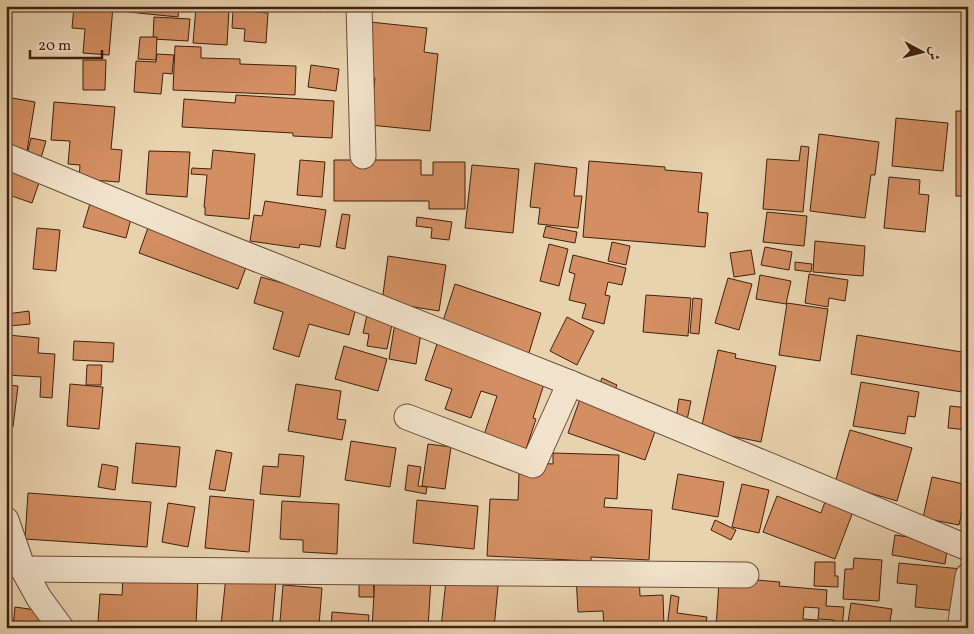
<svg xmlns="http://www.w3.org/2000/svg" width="974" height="634" font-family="Vollkorn,Amiri,serif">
  <rect width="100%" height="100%" fill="#e9d3af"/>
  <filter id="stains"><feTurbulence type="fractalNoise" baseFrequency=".004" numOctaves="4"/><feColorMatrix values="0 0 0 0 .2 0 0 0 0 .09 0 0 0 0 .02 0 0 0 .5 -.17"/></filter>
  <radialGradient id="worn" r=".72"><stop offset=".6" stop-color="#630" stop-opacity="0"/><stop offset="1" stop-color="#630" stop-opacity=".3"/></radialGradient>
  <g fill="#d38f62" stroke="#411f10">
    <path d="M74,6h39l-4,49 -26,-2 2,-24 -13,-1z"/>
    <path d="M129,6h50l-1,11 -50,-5z"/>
    <path d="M294,6h35v6l-35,-4z"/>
    <path d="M196,7l33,3 -2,35 -34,-2z"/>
    <path d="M233,10l35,3 -2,30 -22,-2 1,-12 -13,-1z"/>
    <path d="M154,17l36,2 -2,22 -35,-2z"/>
    <path d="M370,22l57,6 -3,24 14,2 -8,77 -60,-6 5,-47 -10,-1z"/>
    <path d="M140,37h17l-1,23 -18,-1z"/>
    <path d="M175,46l26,1v11l39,1v5l56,2 -1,29 -122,-5z"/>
    <path d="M157,54l17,1 -2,19 -9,-1 -2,21 -27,-2 2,-31 20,1z"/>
    <path d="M83,60h23l-1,30h-22z"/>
    <path d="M311,65l28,4 -3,22 -28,-4z"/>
    <path d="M236,95l98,6 -2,37 -39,-2v-3l-111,-6 2,-28 51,4z"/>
    <path d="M6,97l29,5 -8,49 -21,-3z"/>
    <path d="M54,102l61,5 -4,42 11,1 -3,32 -40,-3 1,-14 -12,-1 2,-23 -19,-1z"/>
    <rect x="956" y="111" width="12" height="85"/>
    <path d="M896,118l52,5 -5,48 -51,-5z"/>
    <path d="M819,134l60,8 -4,33h-4l-6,43 -55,-7z"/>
    <path d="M31,138l15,3 -5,17 -14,-3z"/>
    <path d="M801,146l8,1 -6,65 -40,-3 4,-50 32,2z"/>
    <path d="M213,150l42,4 -6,65 -44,-4v-8h-1l3,-32 -16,-1 1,-6 19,1z"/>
    <path d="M149,151l41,1 -3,45 -41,-3z"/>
    <path d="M300,160l25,2 -3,35 -25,-2z"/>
    <path d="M334,160h87v15h12v-13h32v47h-36v-8h-95z"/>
    <path d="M6,161l36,13 -10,29 -26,-9z"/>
    <path d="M589,161l76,6v3l37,3 -4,39 10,1 -3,34 -122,-10z"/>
    <path d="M535,163l42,5 -3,28h8l-4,32 -40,-4 2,-16 -10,-1z"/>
    <path d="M472,165l47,4 -6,64 -48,-5z"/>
    <path d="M889,177l31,3 -1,14 10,1 -4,37 -41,-4z"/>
    <path d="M91,200l42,11 -7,27 -43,-11z"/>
    <path d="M265,201l61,9 -6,37 -20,-3 -1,4 -49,-7 4,-26 8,1z"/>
    <path d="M6,211l6,2 -6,20z"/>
    <path d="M767,212l40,4 -3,30 -41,-4z"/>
    <path d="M342,214l8,1 -5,34 -9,-2z"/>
    <path d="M417,217l35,5 -3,18 -18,-2 1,-10 -16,-2z"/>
    <path d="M150,222l99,37 -11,30 -99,-36z"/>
    <path d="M546,226l31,6 -2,11 -32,-6z"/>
    <path d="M37,228l23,2 -4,41 -23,-2z"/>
    <path d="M815,241l50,5 -2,30 -50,-4z"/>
    <path d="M612,242l18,4 -4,19 -18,-4z"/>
    <path d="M549,244l19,5 -9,37 -19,-5z"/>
    <path d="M765,247l27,5 -3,18 -28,-5z"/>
    <path d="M751,250l4,24 -21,3 -4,-24z"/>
    <path d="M573,255l53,13 -4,17 -14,-3 -3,13 5,1 -6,28 -22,-6 4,-14 -17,-4 6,-26 -6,-2z"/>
    <path d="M388,256l58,9 -7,46 -57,-9z"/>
    <path d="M795,262l17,2 -1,8 -16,-2z"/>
    <path d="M809,274l39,6 -3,21 -16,-3 -1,9 -23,-4z"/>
    <path d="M760,275l31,6 -5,23 -30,-5z"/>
    <path d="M261,277l96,27 -8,31 -40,-11 -10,33 -26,-8 10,-37 -29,-9z"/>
    <path d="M728,278l24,6 -13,46 -24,-7z"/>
    <path d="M455,284l86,29 -13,43 -86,-32z"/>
    <path d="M646,295l45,3 -3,38 -45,-4z"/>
    <path d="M693,298l9,1 -3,35 -9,-1z"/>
    <path d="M787,303l41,6 -8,52 -41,-6z"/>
    <path d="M29,311l1,13 -21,2 -2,-12z"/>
    <path d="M367,315l26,5 -6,29 -20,-3 2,-12 -6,-1z"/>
    <path d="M567,317l27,14 -17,34 -27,-14z"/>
    <path d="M395,323l27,4 -6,37 -27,-5z"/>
    <path d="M6,324h3l-1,11 31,3 -1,15 17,1 -3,44 -12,-1 1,-20 -35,-2z"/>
    <path d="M857,335l111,18v40l-117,-19z"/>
    <path d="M74,341l40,2 -1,19 -40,-2z"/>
    <path d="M438,341l108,37 -13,40 3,1 -12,36 -42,-14 15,-45 -16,-5 -10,27 -26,-9 7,-20 -27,-9z"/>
    <path d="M344,346l43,13 -9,32 -43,-12z"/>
    <path d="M718,350l18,4 -1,4 41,8 -15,76 -60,-12z"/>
    <path d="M87,365h15l-1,20h-15z"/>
    <path d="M602,378l15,7 -4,9 -15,-6z"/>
    <path d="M861,382l58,10 -4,25 -7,-1 -3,18 -52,-8z"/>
    <path d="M70,384l33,3 -4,42 -32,-3z"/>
    <path d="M296,384l45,7 -4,28 9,1 -4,20 -54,-9z"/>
    <path d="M6,385l12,1 -5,41 -7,-1z"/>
    <path d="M580,399l77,27 -12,34 -77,-27z"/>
    <path d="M679,399l12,2 -4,19 -11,-2z"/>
    <path d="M950,406l18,2v22l-20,-2z"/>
    <path d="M850,430l62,18 -15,53 -62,-18z"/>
    <path d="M351,441l45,7 -6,39 -45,-7z"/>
    <path d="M136,443l44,4 -4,40 -44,-4z"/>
    <path d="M428,444l23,3 -6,42 -23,-3z"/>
    <path d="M216,450l16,3 -7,38 -16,-2z"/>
    <path d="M553,453l66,2 -2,44 -12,-1 -1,9 48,3 -3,50 -58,-3v4l-104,-5 3,-57 28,1 1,-27 17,1 1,-11 16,1z"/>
    <path d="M279,454l25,2 -4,41 -40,-3 3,-28 15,1z"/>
    <path d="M102,464l16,3 -3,23 -17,-3z"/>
    <path d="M408,465l13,2 -3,19 9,1 -1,7 -21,-4z"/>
    <path d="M678,474l46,8 -6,35 -46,-8z"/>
    <path d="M932,477l36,8 -9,40 -36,-7z"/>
    <path d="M742,484l27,6 -10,43 -27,-6z"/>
    <path d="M28,493l123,9 -4,45 -122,-8z"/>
    <path d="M210,496l44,4 -5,52 -44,-4z"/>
    <path d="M777,496l44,17 5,-14 28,10 -19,50 -72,-27z"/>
    <path d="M417,500l61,6 -4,43 -61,-6z"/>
    <path d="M282,501l57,3 -2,50 -34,-2v-12l-23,-1z"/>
    <path d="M168,503l27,4 -7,40 -26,-5z"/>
    <path d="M715,520l21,10 -5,10 -20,-10z"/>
    <path d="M895,535l53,8 -3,21 -53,-9z"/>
    <path d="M854,558l28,2 -3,41 -36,-2 2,-30h8z"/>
    <path d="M815,562h20v14h3v11l-24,-1z"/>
    <path d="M899,563l63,6 -4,42 -43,-4 2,-22 -20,-2z"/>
    <path d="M447,571l52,5 -5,52h-53z"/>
    <path d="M639,574l1,22 23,-1 1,33h-60l-1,-17 -25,1 -2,-36z"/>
    <path d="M375,575l56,3 -3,50h-56z"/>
    <path d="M123,576l75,3 -2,47 -98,-4 2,-28 22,1z"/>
    <path d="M226,576l50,4 -4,48h-21l-30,-3z"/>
    <path d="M373,577l1,20h-15v-19z"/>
    <path d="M732,578l48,4 -1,4 48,4 -1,16 18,1 -2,21h-9l1,-8 -16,-1 1,-11 -15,-1 -1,12 15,1 -1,8h-101l3,-46z"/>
    <path d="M283,585l39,3 -3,37 -39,-3z"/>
    <path d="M671,595l8,2 -2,16 30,4 -2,11h-38z"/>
    <path d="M851,603l41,6 -3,19h-42z"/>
    <path d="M15,607l28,4 -2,17h-28z"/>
    <path d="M332,612l37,3 -1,13h-37z"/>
    <path d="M912,622l30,6h-31z"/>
  </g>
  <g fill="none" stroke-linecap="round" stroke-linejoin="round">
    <defs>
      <g id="street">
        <path d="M359,6l4,150"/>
        <path d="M6,156l208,86 356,141 398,165"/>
        <path d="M407,417l126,48 37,-82"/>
        <path d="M6,520l17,49 16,29 22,30"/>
        <path d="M23,569l723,6"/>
        <path d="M960,628l8,-52"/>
      </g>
    </defs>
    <use href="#street" stroke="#6b4c38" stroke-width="27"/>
    <use href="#street" stroke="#f1e2cb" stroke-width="25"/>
  </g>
  <rect width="974" height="634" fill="none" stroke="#e9d3af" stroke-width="25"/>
  <rect x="8" y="8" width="959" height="619" fill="none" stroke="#411f10" stroke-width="2.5"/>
  <rect x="12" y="12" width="949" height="609" fill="none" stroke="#411f10"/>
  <g transform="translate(922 52) rotate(97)" stroke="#f1e2cb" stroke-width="4" paint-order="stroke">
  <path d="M0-4L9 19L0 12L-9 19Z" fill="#411f10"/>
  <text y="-8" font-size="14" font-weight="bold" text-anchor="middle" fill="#411f10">ش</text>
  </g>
  <path d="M30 50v8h72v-8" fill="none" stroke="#411f10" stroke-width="2.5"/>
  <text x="38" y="50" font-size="15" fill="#411f10" stroke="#f1e2cb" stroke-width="4" paint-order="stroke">20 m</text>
  <rect width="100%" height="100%" filter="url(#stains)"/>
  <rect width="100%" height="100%" fill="url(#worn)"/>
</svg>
